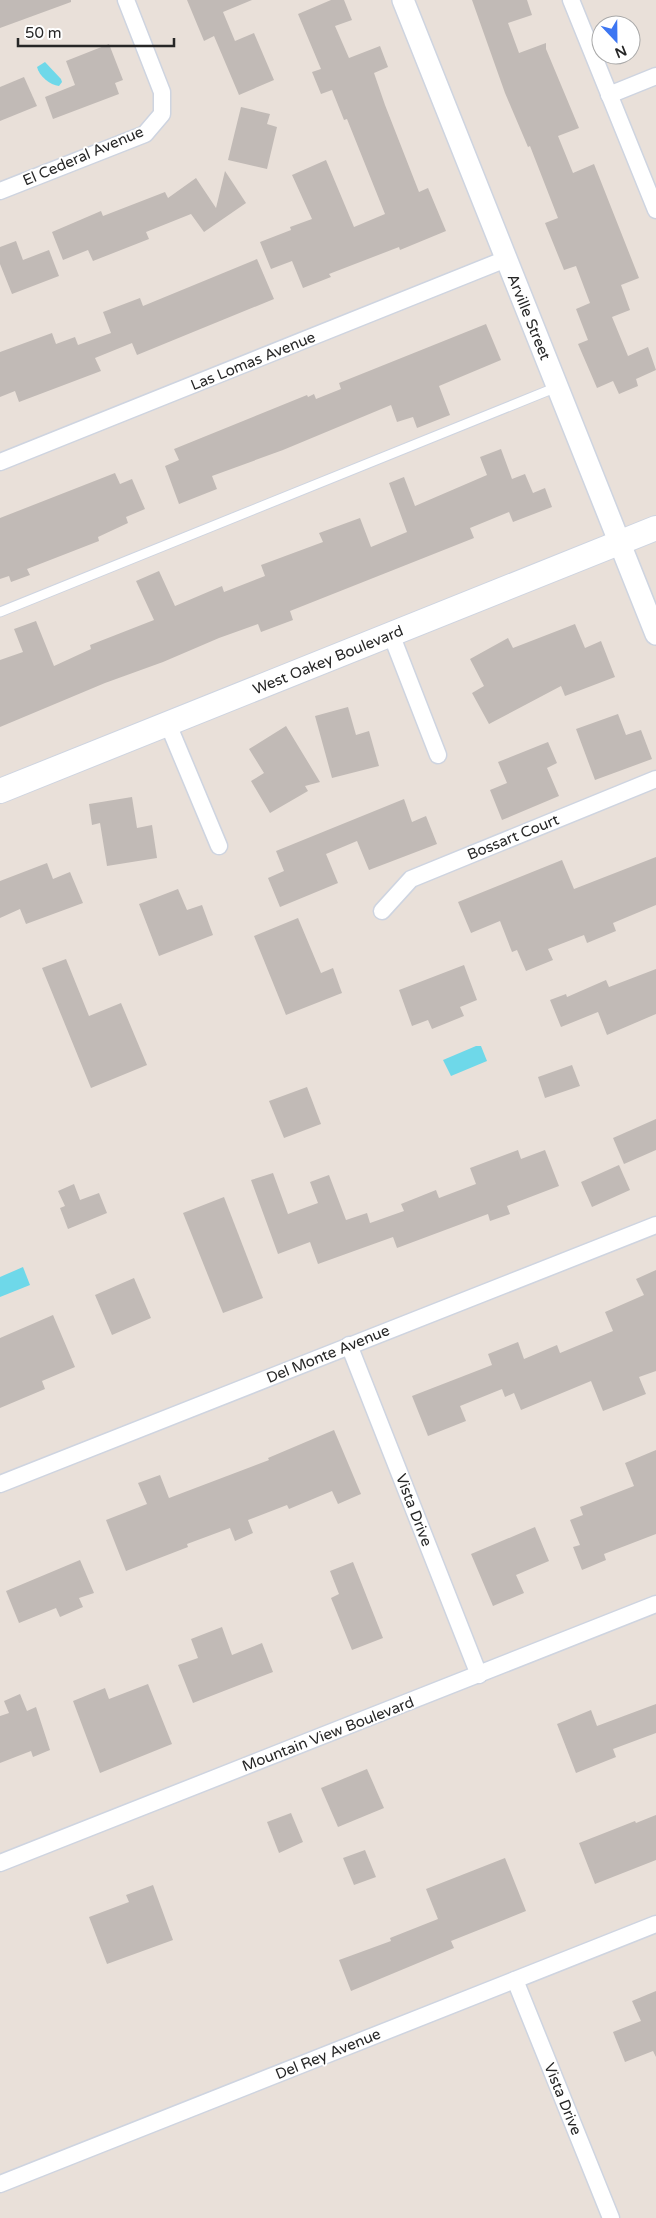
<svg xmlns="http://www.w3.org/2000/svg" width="656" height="2218" font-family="'Varela Round',sans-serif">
  <rect width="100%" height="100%" fill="#e9e0d9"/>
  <g fill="#6ed8e9">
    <path d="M45,62l16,17 1,3 -3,4c-9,-1 -20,-10 -22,-19z"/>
    <path d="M476,1046h5l6,15 -36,15 -8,-16z"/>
    <path d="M23,1267l7,18 -30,12v-20z"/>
  </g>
  <g fill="#c1bab6">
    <path d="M0,0h71v2l-71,26z"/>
    <path d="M187,0h65l-29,12 12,29 19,-8 20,47 -35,15 -25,-59 -10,5z"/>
    <path d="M331,0h13l8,20 -17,6 14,32 31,-12 8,21 -14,6 11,32 34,87 9,-4 18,43 -46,19 -1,-3 -70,27 2,3 -28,11 -11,-27 -21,8 -11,-27 31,-12 -1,-3 22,-8 -20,-44 34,-15 28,67 31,-13 -38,-95 -3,1 -12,-30 -11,4 -9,-22 9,-3 -23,-55z"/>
    <path d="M472,0h55l5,15 -24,8 11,30 27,-10v6l33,79 -21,8 15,37 21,-9 45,114 -18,7 9,25 -18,7 16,39 20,-9 8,23 -20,9 2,7 -19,8 -6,-13 -16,7 -19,-44 10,-4 -12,-31 14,-6 -14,-37 -12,4 -19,-47 13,-5 -28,-72 -2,1 -23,-54z"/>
    <path d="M109,44l14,36 -8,3 4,11 -66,25 -8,-22 30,-12 -9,-24z"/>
    <path d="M24,77l13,29 -37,15v-34z"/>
    <path d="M241,107l29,7 -3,10 10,3 -10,42 -39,-9z"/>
    <path d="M225,171l21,32 -42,29 -13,-18 -45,18 3,7 -56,22 -5,-11 -25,10 -11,-28 49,-21 2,5 62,-24 3,6 28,-20 20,30z"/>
    <path d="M16,241l7,19 26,-10 10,26 -47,18 -12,-30v-17z"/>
    <path d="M257,259l17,40 -137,56 -5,-12 -37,15 6,13 -82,31 -4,-11 -15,6v-45l52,-19 4,11 19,-7 3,8 33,-12 -8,-21 37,-14 3,8z"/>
    <path d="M486,324l15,36 -62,26 11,29 -33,13 -4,-11 -16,5 -6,-17 -108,45 -71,26 5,13 -38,15 -14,-38 14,-6 -5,-11 133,-54 1,2 6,-3 2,5 25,-10 -2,-6z"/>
    <path d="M501,449l11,30 13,-5 8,19 12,-5 7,19 -39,15 -4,-10 -39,16 4,10 -184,73 3,9 -32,12 -3,-8 -39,14 -56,24 -58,21 -105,44v-67l23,-8 -9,-23 22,-8 18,45 37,-17 -1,-4 64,-25 -18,-39 23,-10 16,35 47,-20 2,6 41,-16 -4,-11 62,-23 -4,-9 41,-15 11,29 36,-15 -18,-49 15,-6 11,29 72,-31 -7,-18z"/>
    <path d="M115,473l5,11 12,-5 13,30 -19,8 2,6 -30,14 1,4 -72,28 3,6 -19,7 -2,-6 -9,3v-61z"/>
    <path d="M575,624l10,24 16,-7 14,36 -50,19 -4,-10 -72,38 -17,-31 12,-7 -14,-27 38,-21 5,10z"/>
    <path d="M348,707l8,28 13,-4 10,35 -47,12 -17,-62z"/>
    <path d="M618,714l8,21 15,-5 11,29 -57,21 -19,-51z"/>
    <path d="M286,726l34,56 -15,4 3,5 -38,22 -19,-32 13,-8 -15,-24z"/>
    <path d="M548,742l9,21 -10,5 12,28 -57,24 -12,-30 17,-7 -9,-21z"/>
    <path d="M132,797l5,31 15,-3 5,33 -50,8 -7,-43 -8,2 -3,-21z"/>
    <path d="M404,799l8,23 14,-6 11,28 -68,26 -12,-29 -31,13 12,29 -58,24 -12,-29 16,-7 -8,-20z"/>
    <path d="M656,857v48l-43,18 3,8 -29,12 -3,-8 -36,14 5,11 -27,11 -9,-21 -5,2 -12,-31 -29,12 -13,-31 104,-42 12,29z"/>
    <path d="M47,863l6,16 17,-7 13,31 -57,21 -6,-15 -20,9v-37z"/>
    <path d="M178,889l9,21 15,-5 11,30 -54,21 -20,-52z"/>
    <path d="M298,918l23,55 12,-5 9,25 -56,22 -32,-79z"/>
    <path d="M66,959l23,57 32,-13 26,62 -56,23 -49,-120z"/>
    <path d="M464,965l13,35 -17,7 4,9 -32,13 -4,-9 -16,6 -13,-36z"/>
    <path d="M656,969v45l-49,21 -9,-23 -37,15 -11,-27 16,-6 1,3 39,-17 3,7z"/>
    <path d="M572,1065l8,21 -35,12 -7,-21z"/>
    <path d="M307,1087l14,37 -37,14 -15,-37z"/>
    <path d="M656,1119v31l-32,14 -11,-26z"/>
    <path d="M518,1150l3,9 24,-9 14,36 -52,20 3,8 -20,7 -2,-7 -91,34 -4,-11 -75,27 -8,-22 -32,12 -27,-74 22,-7 15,41 30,-11 -8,-21 19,-7 17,45 21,-7 3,10 34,-12 -3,-7 35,-14 3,8 37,-14 -6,-16z"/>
    <path d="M619,1165l11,25 -38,17 -11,-25z"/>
    <path d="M74,1184l6,16 19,-7 8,20 -39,16 -8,-21 5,-2 -7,-15z"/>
    <path d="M224,1197l39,101 -40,15 -40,-100z"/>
    <path d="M656,1270v101l-17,6 7,17 -43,17 -12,-30 -70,29 -7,-17 -9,4 -3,-8 -42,17 6,15 -38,15 -16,-40 80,-31 -4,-11 30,-12 6,17 33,-14 3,8 53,-22 -8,-19 39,-17 -8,-16z"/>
    <path d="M134,1278l17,40 -39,17 -17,-40z"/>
    <path d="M53,1315l22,52 -33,14 3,8 -45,19v-70z"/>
    <path d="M334,1430l27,64 -23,10 -6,-13 -43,18 -2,-4 -39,15 5,13 -18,8 -5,-13 -43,16 1,3 -62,24 -20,-51 41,-16 -9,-21 22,-8 9,23 100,-38 -1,-2z"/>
    <path d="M656,1450v84l-52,20 2,6 -24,10 -9,-23 7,-2 -10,-25 13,-5 -3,-8 54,-21 -9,-23z"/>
    <path d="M535,1527l14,34 -33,14 8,18 -31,13 -22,-52z"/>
    <path d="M80,1560l14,33 -15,5 4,9 -23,10 -4,-9 -37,15 -13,-32z"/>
    <path d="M353,1562l30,76 -31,12 -21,-52 8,-4 -9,-23z"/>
    <path d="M222,1627l10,28 30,-12 11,29 -80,31 -15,-38 20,-7 -7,-19z"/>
    <path d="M148,1684l24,60 -72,29 -27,-72 32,-13 4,11z"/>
    <path d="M20,1694l7,17 9,-4 14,43 -17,7 -2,-6 -31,12v-47l9,-3 -5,-12z"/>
    <path d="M656,1704v29l-43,16 3,8 -40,16 -19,-49 34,-14 6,16z"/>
    <path d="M367,1769l17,39 -46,19 -17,-39z"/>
    <path d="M291,1813l12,29 -24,11 -12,-31z"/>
    <path d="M656,1815v45l-61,24 -16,-41 56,-22 1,2z"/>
    <path d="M365,1850l11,27 -22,8 -11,-27z"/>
    <path d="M505,1858l21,53 -75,30 3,7 -103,43 -12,-31 52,-19 -1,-3 48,-19 -12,-30z"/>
    <path d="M153,1885l20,55 -66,24 -18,-47 40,-15 -3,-7z"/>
    <path d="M656,1991v66l-3,-6 -28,11 -12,-30 28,-11 -9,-20z"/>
  </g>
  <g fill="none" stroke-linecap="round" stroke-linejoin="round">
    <defs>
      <path id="service" d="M0,612l557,-225"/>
      <g id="minor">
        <path d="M571,0l85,210"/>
        <path d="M609,95l47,-19"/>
        <path d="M0,191l145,-57 17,-20v-22l-36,-92"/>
        <path d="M0,462l506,-203"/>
        <path d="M391,634l47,121"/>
        <path d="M168,724l51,122"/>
        <path d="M382,911l29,-32 245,-100"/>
        <path d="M349,1345l130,330"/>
        <path d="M0,1484l656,-259"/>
        <path d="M0,1863l656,-259"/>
        <path d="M515,1980l96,238"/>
        <path d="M0,2184l656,-260"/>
      </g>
      <path id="tertiary" d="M403,0l253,634"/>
      <path id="secondary" d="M0,791l656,-263"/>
    </defs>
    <use href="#service" stroke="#ced4e0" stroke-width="11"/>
    <use href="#minor" stroke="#ced4e0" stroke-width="19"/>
    <use href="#tertiary" stroke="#ced4e0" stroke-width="24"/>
    <use href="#secondary" stroke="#ced4e0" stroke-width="26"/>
    <use href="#service" stroke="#fff" stroke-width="9"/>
    <use href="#minor" stroke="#fff" stroke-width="16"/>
    <use href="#tertiary" stroke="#fff" stroke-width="21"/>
    <use href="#secondary" stroke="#fff" stroke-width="24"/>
  </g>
  <g text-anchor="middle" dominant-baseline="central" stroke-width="4" stroke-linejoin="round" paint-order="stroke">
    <g font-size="15" fill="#272727" stroke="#fff">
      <text transform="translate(83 156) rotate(-23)">El Cederal Avenue</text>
      <text transform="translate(529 317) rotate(68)">Arville Street</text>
      <text transform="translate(253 361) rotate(-22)">Las Lomas Avenue</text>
      <text transform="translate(328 660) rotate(-22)">West Oakey Boulevard</text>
      <text transform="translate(513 837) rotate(-22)">Bossart Court</text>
      <text transform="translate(328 1354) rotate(-22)">Del Monte Avenue</text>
      <text transform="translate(414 1510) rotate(69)">Vista Drive</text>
      <text transform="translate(328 1734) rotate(-21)">Mountain View Boulevard</text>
      <text transform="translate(328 2054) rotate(-22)">Del Rey Avenue</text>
      <text transform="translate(563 2099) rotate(68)">Vista Drive</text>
    </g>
  </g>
  <g transform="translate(616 40) rotate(158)"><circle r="24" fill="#ffffff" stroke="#a9a9a9"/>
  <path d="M0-4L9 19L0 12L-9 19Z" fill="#3d76f2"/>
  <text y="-8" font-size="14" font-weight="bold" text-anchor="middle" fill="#272727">N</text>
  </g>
  <path d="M18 38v8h156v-8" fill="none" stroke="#272727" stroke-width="2.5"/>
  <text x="25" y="38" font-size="15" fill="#272727" stroke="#ffffff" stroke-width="4" paint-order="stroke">50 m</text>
</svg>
